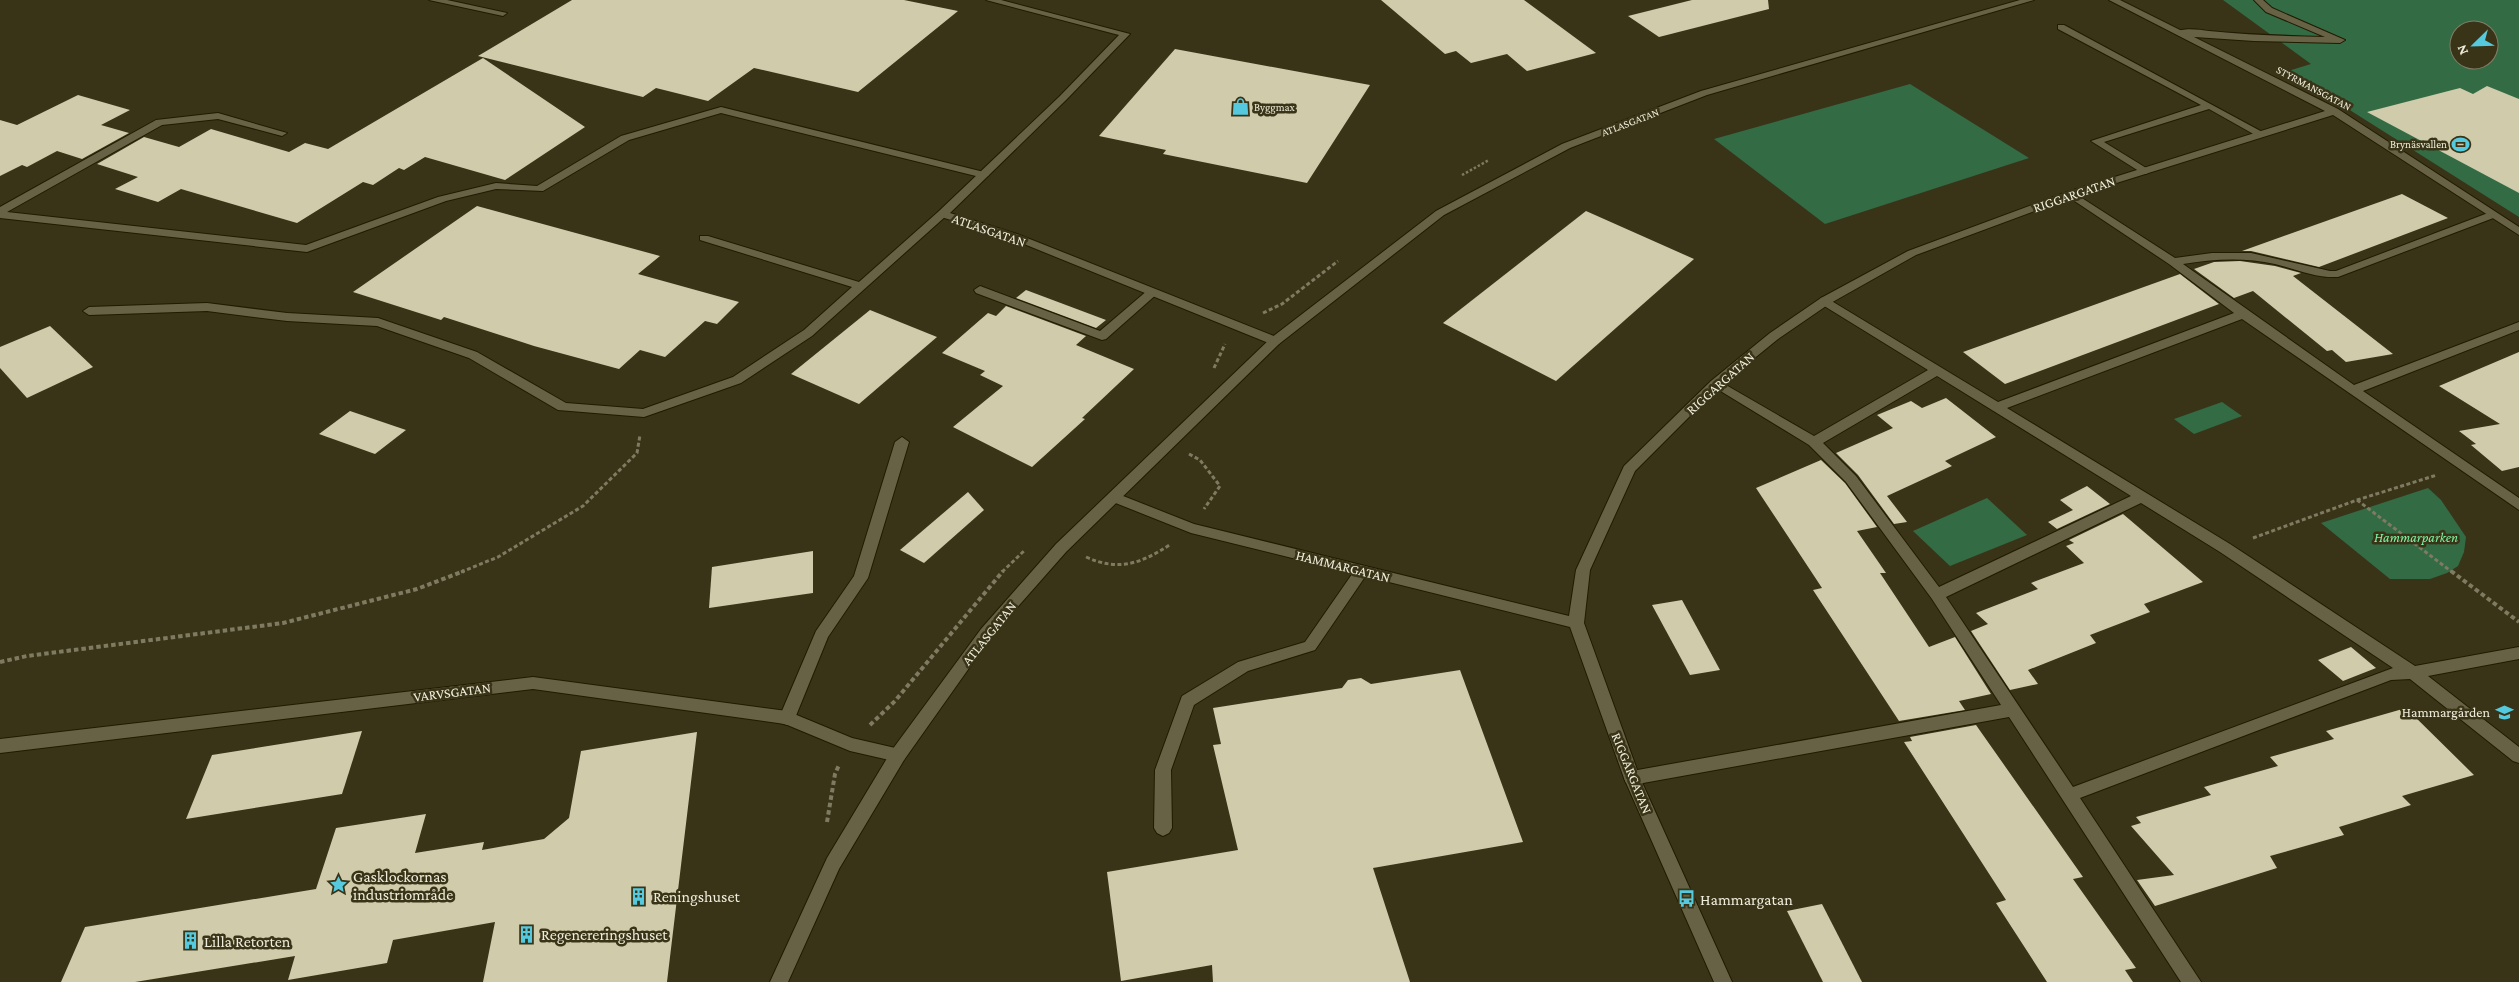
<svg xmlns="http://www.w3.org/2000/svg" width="2519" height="982" font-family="'Crimson Pro',serif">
  <rect width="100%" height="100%" fill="#393417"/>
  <g fill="#336b45" fill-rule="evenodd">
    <path d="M2223,0h296v217l-231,-146 23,-7zM2459,30h30v30h-30z"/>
    <path d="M1910,84l119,74 -204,66 -111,-85z"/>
    <path d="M2222,402l20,14 -48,18 -20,-15z"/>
    <path d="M2428,488l13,12 25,37 -2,15 -6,14 -11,7 -17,6h-40l-69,-56z"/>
    <path d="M1987,498l40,37 -77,31 -37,-35z"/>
  </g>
  <g fill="#d0cbaa">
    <path d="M572,0h332l54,11 -100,81 -104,-24 -46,33 -52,-13 -13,9 -165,-41z"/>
    <path d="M1381,0h143l72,53 -69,18 -20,-17 -36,9 -15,-12 -11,3z"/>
    <path d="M1692,0h76l1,9 -110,28 -31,-21z"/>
    <path d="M1175,49l195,36 -63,98 -144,-29 3,-4 -67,-14z"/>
    <path d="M483,58l102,69 -80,53 -80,-23 -21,13 -5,-2 -26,17 -10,-3 -66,41 -116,-34 -23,13 -43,-13 23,-12 -41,-13 47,-27 35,10 32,-18 78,23 16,-9 23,6z"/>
    <path d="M2487,86l32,13v94l-152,-81 93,-24 13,6z"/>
    <path d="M78,95l52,15 -29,15 28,8 -47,26 -25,-8 -30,16 -5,-2 -22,11v-56l17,5z"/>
    <path d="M2402,194l46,24 -129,49 -68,-16h-9z"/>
    <path d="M477,206l183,50 -22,18 101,28 -22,22 -12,-3 -40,36 -25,-7 -21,19 -85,-23 -90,-29 -3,3 -88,-28z"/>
    <path d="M1586,211l108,48 -138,122 -113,-58z"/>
    <path d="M2240,261l35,5 26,7 -8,3 100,78 -47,8 -14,-12 -5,1 -74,-60 -19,7 -40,-29 20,-7z"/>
    <path d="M2180,274l39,30 -214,80 -42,-32z"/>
    <path d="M1026,290l80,30 -10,8 -80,-30z"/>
    <path d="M1006,306l80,30 -10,9 58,24 -52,49 3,1 -53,48 -79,-40 50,-41 -23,-11 5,-4 -43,-18 46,-40 8,3z"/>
    <path d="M870,310l67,27 -78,67 -68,-30z"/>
    <path d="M50,326l43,41 -66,31 -27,-30v-21z"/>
    <path d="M2519,352v115l-17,4 -31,-26 5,-1 -17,-13 41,-7 -61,-38z"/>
    <path d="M1946,398l50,39 -51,24 7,5 -65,30 20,26 -13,2 -36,-49 -22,-22 57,-25 -16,-13 34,-14 11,7z"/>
    <path d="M350,411l56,19 -31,24 -56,-20z"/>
    <path d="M1821,460l24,23 32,44 -20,4 29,42h-6l49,74 26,-10 36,57 -32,7 6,9 -66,11 -86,-131 9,-2 -66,-100z"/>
    <path d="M2087,486l23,18 -53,25 -9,-7 25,-12 -13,-10z"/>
    <path d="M968,492l16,18 -60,53 -24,-13z"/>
    <path d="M2123,514l80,68 -59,22 6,8 -60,23 6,8 -68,27 10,14 -28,6 -39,-59 17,-7 -12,-11 62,-24 -7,-6 53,-20 -18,-17 8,-3 -5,-3z"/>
    <path d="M813,551v42l-104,15 3,-41z"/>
    <path d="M1682,600l38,70 -30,5 -38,-70z"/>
    <path d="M2351,647l25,21 -33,13 -25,-21z"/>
    <path d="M1460,670l63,172 -150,26 37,114h-197l-1,-17 -91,16 -14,-109 131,-22 -25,-105 8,-1 -8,-36 129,-20 6,-8 13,-2 10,6z"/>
    <path d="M2406,708l68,67 -72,21 9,9 -72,22 5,8 -74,21 7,12 -122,38 -18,-26 37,-5 -43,-49 10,-3 -5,-6 75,-22 -7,-8 74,-21 -8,-9 64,-18 -8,-8z"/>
    <path d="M1976,725l107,152 -10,2 63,89 -11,2 8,12h-86l-51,-79 10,-3 -102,-158 8,-1 -2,-4z"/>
    <path d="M362,731l-20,63 -156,25 26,-64z"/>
    <path d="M697,732l-30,250h-184l12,-60 -102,18 -6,23 -99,17 7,-24 -160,26h-74l24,-55 231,-38 20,-61 90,-14 -11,39 69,-11 -2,8 62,-11 25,-21 12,-67z"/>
    <path d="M1822,904l40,78h-39l-36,-71z"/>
  </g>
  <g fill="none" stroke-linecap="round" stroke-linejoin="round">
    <defs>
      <g id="service">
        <path d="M429,0h18l60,13 -4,3z"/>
        <path d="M986,0h15l129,34 -64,66h-6v-4l59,-61z"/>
        <path d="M2254,0h9l9,8 73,32 -5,3 -86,-2 -74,-5 -5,-3c7,-6 25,-3 34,-2 39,4 77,5 116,6l-59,-25z"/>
        <path d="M2058,25h6l202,109 -1,2h-8l-48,-27 -105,33 47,29 -5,3 -4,-1 -51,-32 110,-36 -143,-76z"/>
        <path d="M721,107l267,66 1,2 -5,3 -263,-65 -92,27 -86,51 -47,-2 -50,12 -139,51 -307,-34v-11l156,-87 62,-7 69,20 -5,3 -64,-17 -56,6 -155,87 299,33 132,-48 58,-14 41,3 84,-50z"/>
        <path d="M2071,191l104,67 37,-5h39l79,18h6l152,-58h8v4l-158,60c-23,1 -42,-8 -63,-13 -31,-7 -62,-5 -92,0l171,121 165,-63v8l-156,61 156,107v12l-277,-191 -235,89 223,136 185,122 104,-19v12l-91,17 91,71v16l-6,-2 -103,-82 -19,1 -311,118 121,184h-20l-172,-265 -377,68 -6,-2 -2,-5 2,-5 6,-2 369,-66 -69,-106 -86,-117 -37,-37 -100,-61 2,-3h8l95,55 114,-66 -107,-66 -2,-3 2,-3 4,-1 173,105 236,-89 -65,-49 -102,-68 -1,-2zM1937,376l194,120 -192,91 -83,-111 -33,-33zM2141,503l79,49 173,116 -320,119 -127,-190z"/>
        <path d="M942,211l4,1v4l-134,120 -71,47 -97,34 -86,-7 -89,-52 -92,-32 -90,-5 -80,-10 -118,4 -6,-4 6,-4 118,-4 80,10 91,5 99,34 89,51 77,6 90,-32 71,-47 48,-43 -152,-47v-4h8l151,46 79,-70z"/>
        <path d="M980,286l120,45 48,-41h8l2,3 -52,46 -4,1 -126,-47 -2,-3z"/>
        <path d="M902,437l7,5 -41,136 -40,59 -35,86 -6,2 -6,-2 -2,-5 37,-87 38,-55 41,-134z"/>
        <path d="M1362,566l5,1 2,4 -54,79 -67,21 -54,34 -23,65 1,58 -3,5 -6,3 -6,-3 -3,-5 1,-58 27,-74 56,-34 67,-20 52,-75z"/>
      </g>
      <g id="minor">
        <path d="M2109,0h11l218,109 181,118v8l-186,-120 -258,81 -159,59 -87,49 -51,35 -59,48 -84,84 -45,99 -6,53 56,155 92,204h-18l-90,-204 -54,-151 -379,-94 -83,-33 -2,-3 7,-5 81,32 375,92 7,-46 48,-104 87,-85 59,-48 51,-35 87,-47 159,-59 258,-81z"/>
        <path d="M1063,95l3,1v4l-116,113 67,21 262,104 2,3 -2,3h-8l-262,-106 -71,-22v-4l122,-116z"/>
        <path d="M533,677l254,34 65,27 52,12 2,5 -2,5 -6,2 -48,-11 -65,-27 -252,-35 -533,64v-14z"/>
      </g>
      <path id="tertiary" d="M2020,0h14l-327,95 -137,53 -126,67 -165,129 -213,208 -75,85 -87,123 -65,109 -51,113h-18l57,-124 65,-108 89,-121 75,-85 215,-206 165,-127 126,-67 139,-53z"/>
    </defs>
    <use href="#service" stroke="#201b01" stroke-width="2"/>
    <use href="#minor" stroke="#201b01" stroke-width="2"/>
    <use href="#tertiary" stroke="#201b01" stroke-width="2"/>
    <path stroke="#7f7b62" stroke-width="2.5" stroke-dasharray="2.5 2" stroke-linecap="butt" d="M1462,175l27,-15"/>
    <g stroke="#7f7b62" stroke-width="3" stroke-dasharray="4 2.5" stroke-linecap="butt">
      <path d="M1263,313l19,-9 56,-43"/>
      <path d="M1214,368l11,-24"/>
      <path d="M1189,454l11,6 20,26 -16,23"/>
      <path d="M2357,500l95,72"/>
      <path d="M2253,538l104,-38 80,-25"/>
      <path d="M1086,557c33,15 56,6 85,-13"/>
      <path d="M461,572l37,-15 85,-51 54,-53 3,-18"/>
      <path d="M1002,572l23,-22"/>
    </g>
    <g stroke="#7f7b62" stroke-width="4" stroke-dasharray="4.5 3" stroke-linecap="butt">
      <path d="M2451,571l68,51"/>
      <path d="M0,662l27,-6 256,-33 134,-34 47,-18"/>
      <path d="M870,725l25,-24 108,-130"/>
      <path d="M827,822l8,-48 4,-9"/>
    </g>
    <use href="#service" fill="#676245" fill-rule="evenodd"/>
    <use href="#minor" fill="#676245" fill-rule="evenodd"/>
    <use href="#tertiary" fill="#676245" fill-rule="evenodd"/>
  </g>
  <defs>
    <symbol id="shop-bare" viewBox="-9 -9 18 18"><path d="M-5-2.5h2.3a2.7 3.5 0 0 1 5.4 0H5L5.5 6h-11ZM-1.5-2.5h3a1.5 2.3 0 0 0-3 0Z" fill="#55cadf" stroke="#393417" stroke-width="2.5" paint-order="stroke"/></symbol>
    <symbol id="stadium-bare" viewBox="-9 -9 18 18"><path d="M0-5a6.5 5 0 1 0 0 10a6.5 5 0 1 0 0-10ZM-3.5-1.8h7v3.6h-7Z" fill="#55cadf" stroke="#393417" stroke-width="2.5" paint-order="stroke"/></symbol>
    <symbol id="school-bare" viewBox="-9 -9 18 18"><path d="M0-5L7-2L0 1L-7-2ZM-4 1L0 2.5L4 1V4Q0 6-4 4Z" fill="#55cadf" stroke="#393417" stroke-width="2.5" paint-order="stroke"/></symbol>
    <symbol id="sight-bare" viewBox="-9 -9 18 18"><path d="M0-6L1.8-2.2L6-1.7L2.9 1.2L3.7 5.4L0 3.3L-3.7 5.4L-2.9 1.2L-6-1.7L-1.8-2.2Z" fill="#55cadf" stroke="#393417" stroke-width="2.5" paint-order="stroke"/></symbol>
    <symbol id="building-bare" viewBox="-9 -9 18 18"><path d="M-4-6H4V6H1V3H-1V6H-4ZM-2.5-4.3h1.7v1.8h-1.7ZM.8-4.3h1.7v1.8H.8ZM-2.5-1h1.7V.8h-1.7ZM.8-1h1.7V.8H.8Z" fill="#55cadf" stroke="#393417" stroke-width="2.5" paint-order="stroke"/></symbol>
    <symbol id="bus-bare" viewBox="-9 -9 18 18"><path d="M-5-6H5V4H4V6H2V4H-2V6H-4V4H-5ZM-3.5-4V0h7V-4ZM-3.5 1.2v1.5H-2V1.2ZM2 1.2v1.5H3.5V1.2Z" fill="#55cadf" stroke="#393417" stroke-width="2.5" paint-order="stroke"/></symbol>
  </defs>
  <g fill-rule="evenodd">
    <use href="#shop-bare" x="1228" y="94" width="25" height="25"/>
    <use href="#stadium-bare" x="2448" y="132" width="25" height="25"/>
    <use href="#school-bare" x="2492" y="700" width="25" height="25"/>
    <use href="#sight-bare" x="326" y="872" width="25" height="25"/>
    <use href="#building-bare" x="626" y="884" width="25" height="25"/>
    <use href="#bus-bare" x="1674" y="886" width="25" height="25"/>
    <use href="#building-bare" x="514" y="922" width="25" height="25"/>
    <use href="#building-bare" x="178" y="928" width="25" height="25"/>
  </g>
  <g text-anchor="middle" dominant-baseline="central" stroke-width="5" stroke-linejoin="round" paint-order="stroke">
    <g font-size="11" fill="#efeddc" stroke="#393417">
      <text transform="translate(2314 88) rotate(28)">STYRMANSGATAN</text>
      <text transform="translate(1630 122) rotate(-21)">ATLASGATAN</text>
    </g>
    <g font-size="11" fill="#efeddc" stroke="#393417" text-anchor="start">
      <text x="1254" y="107">Byggmax</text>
      <text x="2447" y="144" text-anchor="end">Brynäsvallen</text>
    </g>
    <g font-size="14" fill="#efeddc" stroke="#393417">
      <text transform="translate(2074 194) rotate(-19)">RIGGARGATAN</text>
      <text transform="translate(989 230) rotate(19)">ATLASGATAN</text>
      <text transform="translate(1720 383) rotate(-42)">RIGGARGATAN</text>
      <text transform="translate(1343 566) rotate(14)">HAMMARGATAN</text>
      <text transform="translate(989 633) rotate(-51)">ATLASGATAN</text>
      <text transform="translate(452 692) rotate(-7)">VARVSGATAN</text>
      <text transform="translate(1632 773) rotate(68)">RIGGARGATAN</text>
    </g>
    <g font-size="14" font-style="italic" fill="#7df5a3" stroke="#393417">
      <text x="2416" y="537">Hammarparken</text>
    </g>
    <g font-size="14" fill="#efeddc" stroke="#393417" text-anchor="end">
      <text x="2490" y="712">Hammargården</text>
    </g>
    <g font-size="16" fill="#efeddc" stroke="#393417" text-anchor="start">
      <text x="353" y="876">Gasklockornas<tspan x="353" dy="18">industriområde</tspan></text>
      <text x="653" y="896">Reningshuset</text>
      <text x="1700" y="899">Hammargatan</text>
      <text x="541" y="934">Regenereringshuset</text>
      <text x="204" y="941">Lilla Retorten</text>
    </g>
  </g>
  <g transform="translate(2474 45) rotate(247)"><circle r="24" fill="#393417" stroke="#827e66"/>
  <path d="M0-4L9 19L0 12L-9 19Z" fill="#55cadf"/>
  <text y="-8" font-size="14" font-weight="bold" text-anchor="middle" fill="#efeddc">N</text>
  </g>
</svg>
